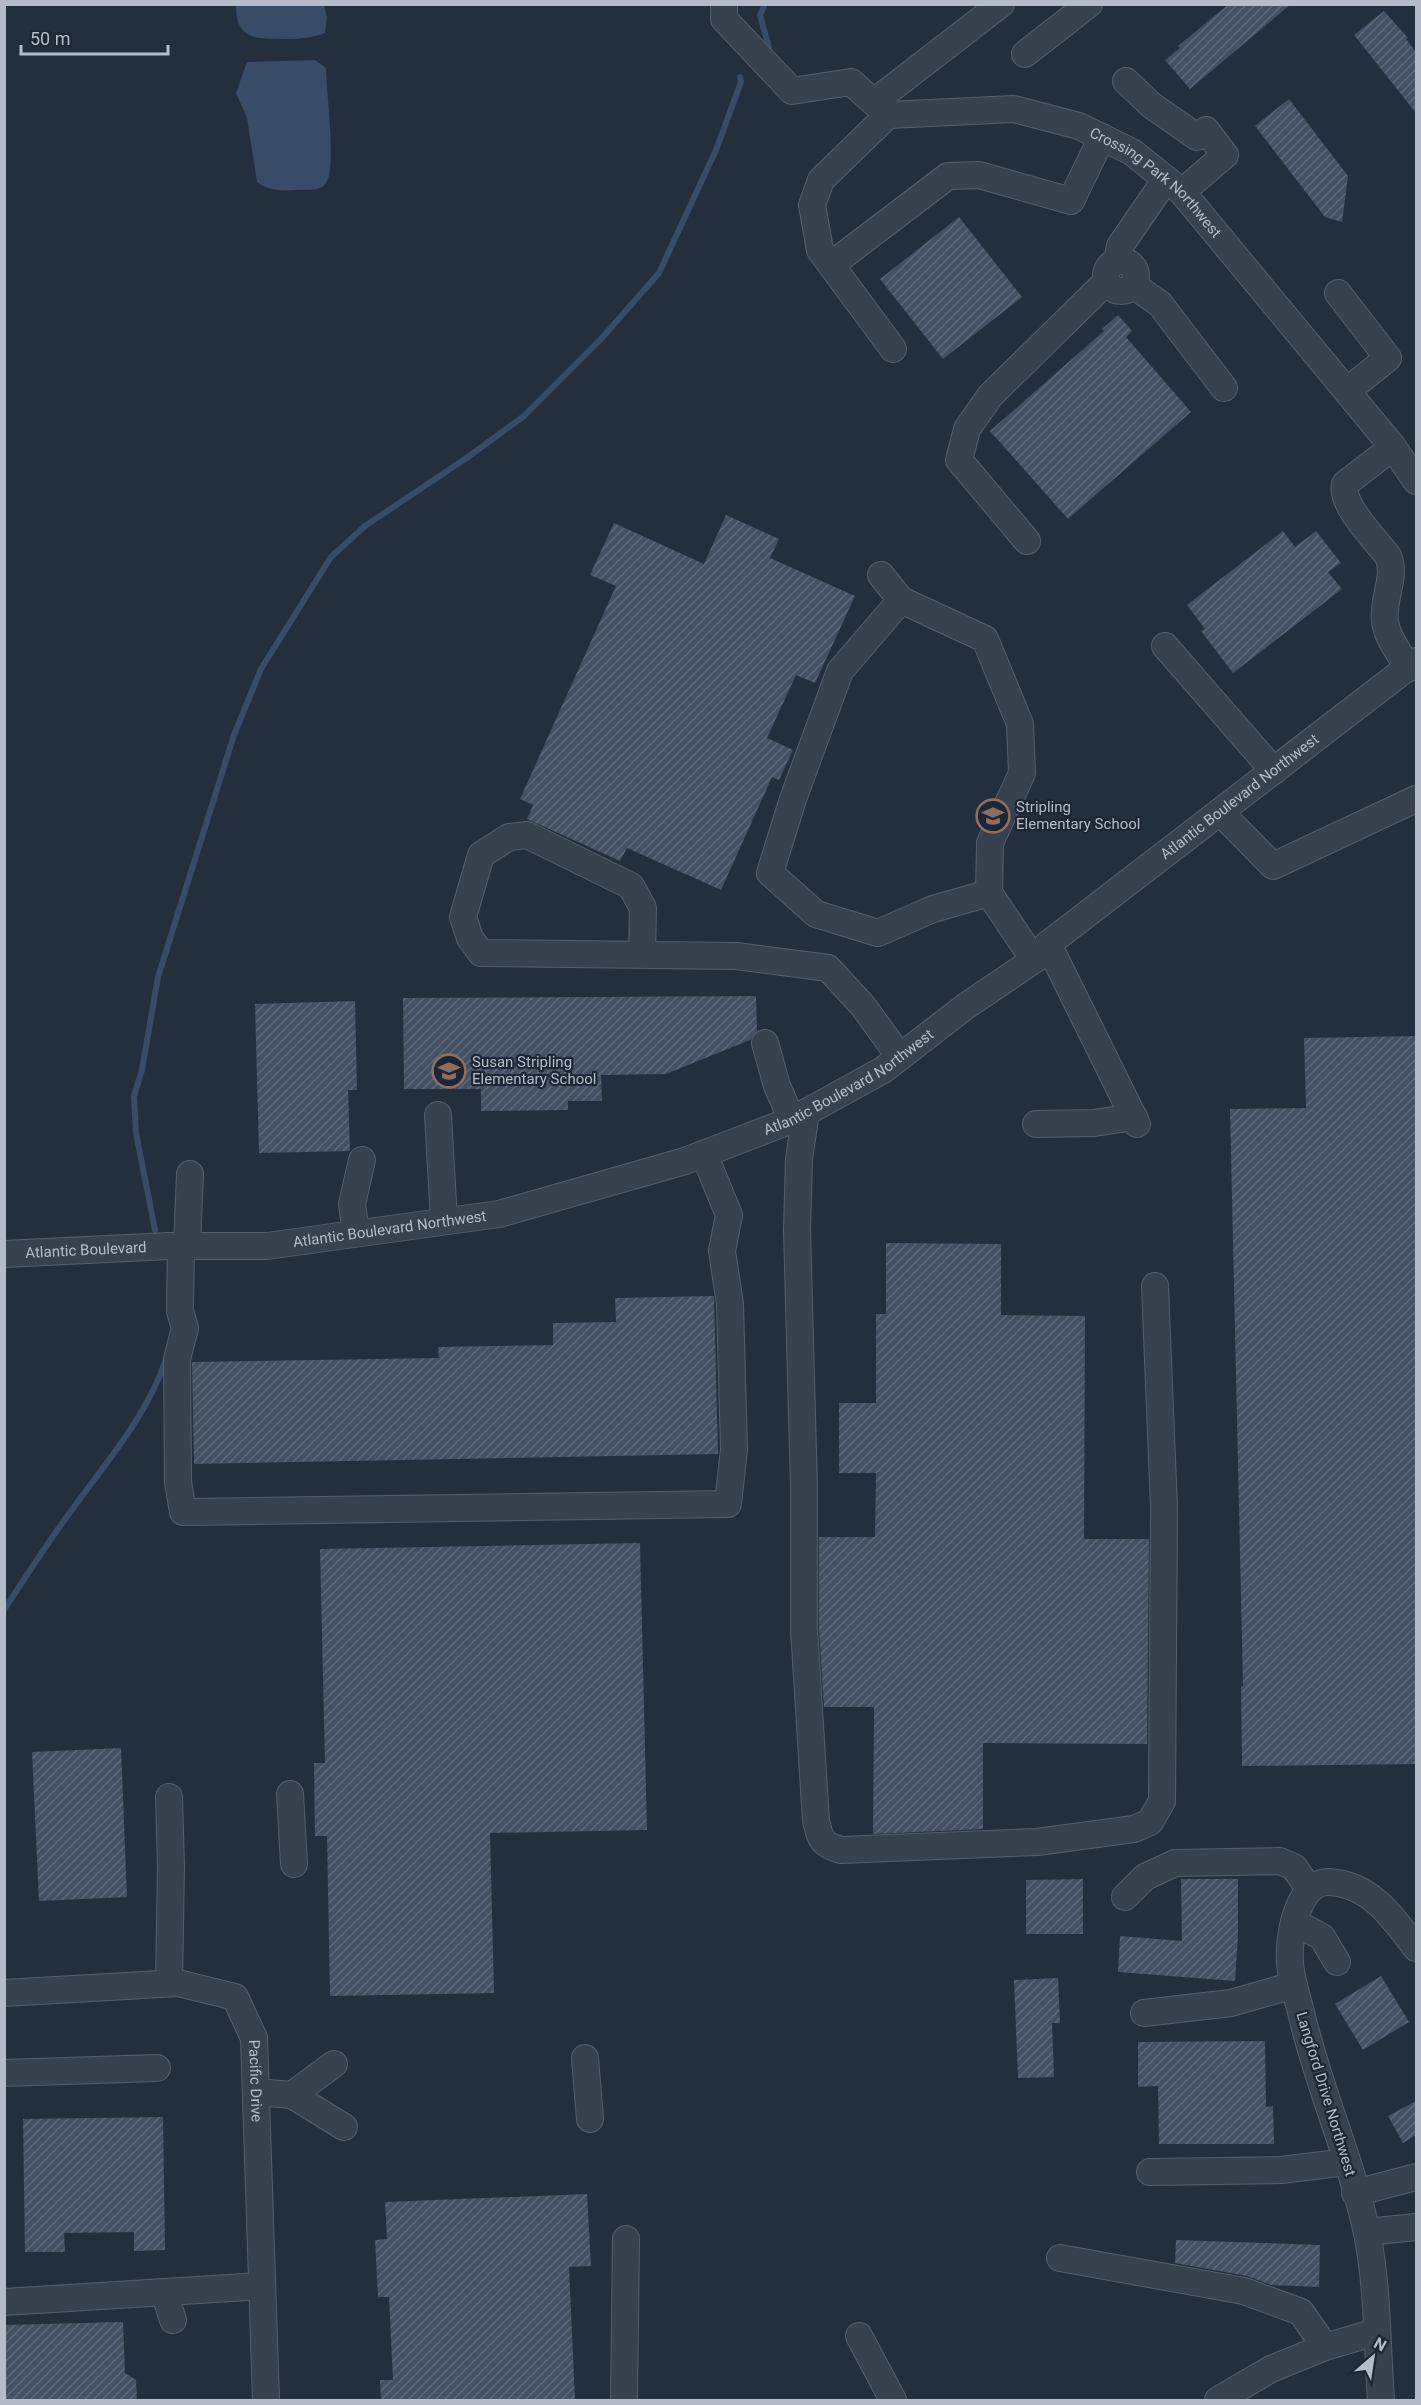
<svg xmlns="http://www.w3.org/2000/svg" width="1421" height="2405" font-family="Roboto,sans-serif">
  <defs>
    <pattern id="building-hatch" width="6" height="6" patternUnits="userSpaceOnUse" patternTransform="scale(1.5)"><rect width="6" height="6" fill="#455162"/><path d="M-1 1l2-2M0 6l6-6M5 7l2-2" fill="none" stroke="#5d6877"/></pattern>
  </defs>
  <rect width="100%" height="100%" fill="#242f3e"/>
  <g fill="#394c67">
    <path d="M236,5h88l3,12 -2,16c-16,6 -29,6 -46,6 -27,0 -43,-2 -43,-34z"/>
    <path d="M315,60l11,8c0,24 11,98 0,115 -5,9 -21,6 -30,7 -15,1 -27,1 -39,-8l-10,-64 -11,-25 11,-31z"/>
  </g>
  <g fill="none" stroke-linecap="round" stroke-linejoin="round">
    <g stroke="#394c67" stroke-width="6">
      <path d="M765,4l-5,11 9,33"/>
      <path d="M155,1230l-19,-97 -2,-37 8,-26 16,-93 76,-242 27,-66 70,-112 34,-31 103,-69 56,-41 77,-77 58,-66 57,-123 25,-68 -1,-5"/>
      <path d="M4,1610c23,-35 45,-70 70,-103 34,-47 74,-93 92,-148"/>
    </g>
  </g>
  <g fill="url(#building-hatch)">
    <path d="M1229,4h62l-101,85 -25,-29 15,-12 -2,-2z"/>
    <path d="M1384,11l24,27 -2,1 10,13v61l-62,-78z"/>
    <path d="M1289,99l59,77 -6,46 -17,-5 -70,-91z"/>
    <path d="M959,217l63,80 -79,62 -63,-80z"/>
    <path d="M1118,315l14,16 -6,6 65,75 -123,107 -78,-88 114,-100 -2,-2z"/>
    <path d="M726,515l53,24 -9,19 85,38 -40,87 -19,-8 -29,63 26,12 -14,30 -7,-3 -51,113 -94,-42 -7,13 -93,-42 6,-14 -13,-6 96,-213 -26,-11 24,-52 90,41z"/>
    <path d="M1283,531l12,16 21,-16 25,32 -13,9 14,17 -109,84 -32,-42 4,-2 -18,-24z"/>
    <path d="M756,996l1,35 -7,9 -84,34 -65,1 1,26h-34v9l-87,1v-22h-77l-1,-91z"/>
    <path d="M355,1001l2,89h-9l2,61 -91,2 -4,-149z"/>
    <path d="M1416,1036v728l-174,2 -1,-80h2l-13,-577 76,-1 -2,-70z"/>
    <path d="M886,1243l115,1v71l84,1 -1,223h65l-2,205 -164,-1v86l-110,5 1,-127h-50l-5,-78v-92h56l1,-64h-37v-70h37v-89h10z"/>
    <path d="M714,1296l4,158 -524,10 -2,-102 247,-4 -1,-11 115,-2v-22l63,-1 -1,-24z"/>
    <path d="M640,1543l7,287 -157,3 4,160 -164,3 -3,-160h-12l-1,-73h11l-5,-214z"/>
    <path d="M121,1748l6,149 -88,4 -7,-149z"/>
    <path d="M1083,1879v55h-57v-54z"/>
    <path d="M1181,1879h57v57l-3,45 -117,-9 2,-36 62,5z"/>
    <path d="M1381,1976l28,46 -46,28 -28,-46z"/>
    <path d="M1058,1978l2,45h-8l2,54 -36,1 -4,-98z"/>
    <path d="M1265,2041l1,66 7,-1 1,38h-115l-1,-58 -20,1v-45z"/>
    <path d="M1416,2101v34l-13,8 -15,-27z"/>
    <path d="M163,2117l2,133 -31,1v-19l-70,1 1,19h-40l-2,-133z"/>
    <path d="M587,2194l4,72 -22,1 6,133h-194l-1,-20h13l-4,-83h-11l-3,-57 12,-1 -2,-37z"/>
    <path d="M1176,2240l144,5 -1,42 -48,-2 -24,-9 -72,-13z"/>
    <path d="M123,2322l2,51 11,7 1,20h-133v-75z"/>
  </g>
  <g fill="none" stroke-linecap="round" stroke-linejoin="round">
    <defs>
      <g id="minor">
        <path id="s1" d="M724,4v15l68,72 59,-9 37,33 126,-6 65,17 53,26 50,40 211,255 23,34"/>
        <path d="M1025,54l64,-50"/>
        <path d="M1126,81l25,24 46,32 9,-7 19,25 -43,37"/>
        <path d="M874,102l127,-98"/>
        <path d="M888,115l-67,65 -9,25 8,45 73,99"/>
        <circle cx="1121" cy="276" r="15"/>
        <path d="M1117,261l3,-15 46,-67"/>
        <path d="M831,265l117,-89 31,-1 92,26 31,-64"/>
        <path d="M1133,285l27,19 64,84"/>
        <path d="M1338,293l50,65 -41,33"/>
        <path d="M1393,447l-48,37c-5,21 30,55 43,72 9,20 -6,43 -3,65 2,17 15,33 24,47"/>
        <path d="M1027,541l-68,-81 8,-31 23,-33 116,-114"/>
        <path d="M881,575l20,25 84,39 35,85 2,49 -32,70 -1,50 45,67"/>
        <path d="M901,600l-61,71 -47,128 -23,74 46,41 62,19 55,-24 56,-16"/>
        <path d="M1165,646l109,125"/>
        <path d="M1220,812l53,54 143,-67"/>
        <path d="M1048,944l89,180"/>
        <path d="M642,955l1,-47 -12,-22 -104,-51 -18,2 -28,18 -18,62 7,21 11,15 255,3 92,12 35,38 37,51"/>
        <path d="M765,1043l12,43 15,34"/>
        <path d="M806,1112l-7,47 -2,71 7,259v140l12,192c5,19 5,23 25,29l196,-8 97,-13 16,-7 12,-21 2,-293 -9,-222"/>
        <path d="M438,1115l6,106"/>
        <path d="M1036,1124l58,-1 40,-6"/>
        <path d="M356,1233l-4,-29 10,-44"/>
        <path d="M181,1246l-1,65 5,17 -8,31 1,123 5,30 545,-8 6,-55 -4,-145 -8,-53 7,-36 -25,-61"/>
        <path d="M187,1246l3,-72"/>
        <path id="s2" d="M4,1254l165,-8h98l232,-32 186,-53 107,-41 91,-50 83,-64 68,-46 14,-16 368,-283"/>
        <path d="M290,1794l4,70"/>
        <path d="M169,1797l2,70 -2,116"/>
        <path d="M1125,1897l20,-20 30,-14 105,-2 14,6 15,22"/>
        <path d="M1294,1922l28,15 15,25"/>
        <path id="s3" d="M4,1993l174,-10 57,14 19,41 12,362"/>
        <path d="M1144,2013l87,-10 63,-18"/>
        <path d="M585,2058l5,61"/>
        <path d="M4,2073l153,-5"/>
        <path d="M256,2092l36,3 52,32"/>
        <path d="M292,2095l42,-31"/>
        <path d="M1150,2172l131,-2 66,-8"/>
        <path d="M1355,2193l61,-16"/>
        <path d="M1367,2232l49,-5"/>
        <path d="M1060,2258l184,33 57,21 24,35"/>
        <path d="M164,2292l9,28"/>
        <path d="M4,2302l258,-16"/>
        <path d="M859,2336l34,64"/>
        <path d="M624,2400l2,-161"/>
        <path d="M1218,2400l53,-31 54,-22 51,-15"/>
        <path d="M1381,2400c-4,-55 -3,-112 -14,-167 -16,-75 -49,-146 -66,-221 -4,-16 -10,-33 -11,-49 -2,-25 7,-82 39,-81 42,2 65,37 87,66"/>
      </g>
    </defs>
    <use href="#minor" stroke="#565f6c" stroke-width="28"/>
    <use href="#minor" stroke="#38414e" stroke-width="26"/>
  </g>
  <defs>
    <symbol id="school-ring" viewBox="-11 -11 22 22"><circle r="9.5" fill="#1d2633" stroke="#8d6e63" stroke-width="1.5"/><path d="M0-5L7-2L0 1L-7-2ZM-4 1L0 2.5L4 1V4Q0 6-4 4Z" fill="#8d6e63"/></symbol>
  </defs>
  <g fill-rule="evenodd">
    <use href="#school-ring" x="974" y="797" width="38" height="38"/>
    <use href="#school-ring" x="430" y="1052" width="38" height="38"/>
  </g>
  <g text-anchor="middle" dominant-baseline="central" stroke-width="4.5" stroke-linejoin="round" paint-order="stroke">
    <g font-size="15" fill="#b4bcc9" stroke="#1d2633">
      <text stroke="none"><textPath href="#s1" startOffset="513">Crossing Park Northwest</textPath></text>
      <text stroke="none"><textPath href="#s2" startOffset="1359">Atlantic Boulevard Northwest</textPath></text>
      <text stroke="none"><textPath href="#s2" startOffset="873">Atlantic Boulevard Northwest</textPath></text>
      <text stroke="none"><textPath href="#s2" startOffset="387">Atlantic Boulevard Northwest</textPath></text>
      <text stroke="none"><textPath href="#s2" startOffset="82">Atlantic Boulevard</textPath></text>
      <text stroke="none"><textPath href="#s3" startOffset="321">Pacific Drive</textPath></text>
      <text transform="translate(1326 2094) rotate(73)">Langford Drive Northwest</text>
    </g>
    <g font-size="15" fill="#b4bcc9" stroke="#1d2633" text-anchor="start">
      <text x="1016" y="807">Stripling<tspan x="1016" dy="17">Elementary School</tspan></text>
      <text x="472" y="1062">Susan Stripling<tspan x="472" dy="17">Elementary School</tspan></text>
    </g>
  </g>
  <rect width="1421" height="2405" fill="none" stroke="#b4bcc9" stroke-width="12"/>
  <g transform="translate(1373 2357) rotate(29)" stroke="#1d2633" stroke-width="4.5" paint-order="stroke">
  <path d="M0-4.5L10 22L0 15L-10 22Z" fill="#b4bcc9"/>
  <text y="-9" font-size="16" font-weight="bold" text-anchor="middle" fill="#b4bcc9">N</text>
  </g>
  <path d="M21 45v9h147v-9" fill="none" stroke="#b4bcc9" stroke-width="3"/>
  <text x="30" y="45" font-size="18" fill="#b4bcc9" stroke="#1d2633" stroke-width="4.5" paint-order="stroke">50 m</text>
</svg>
